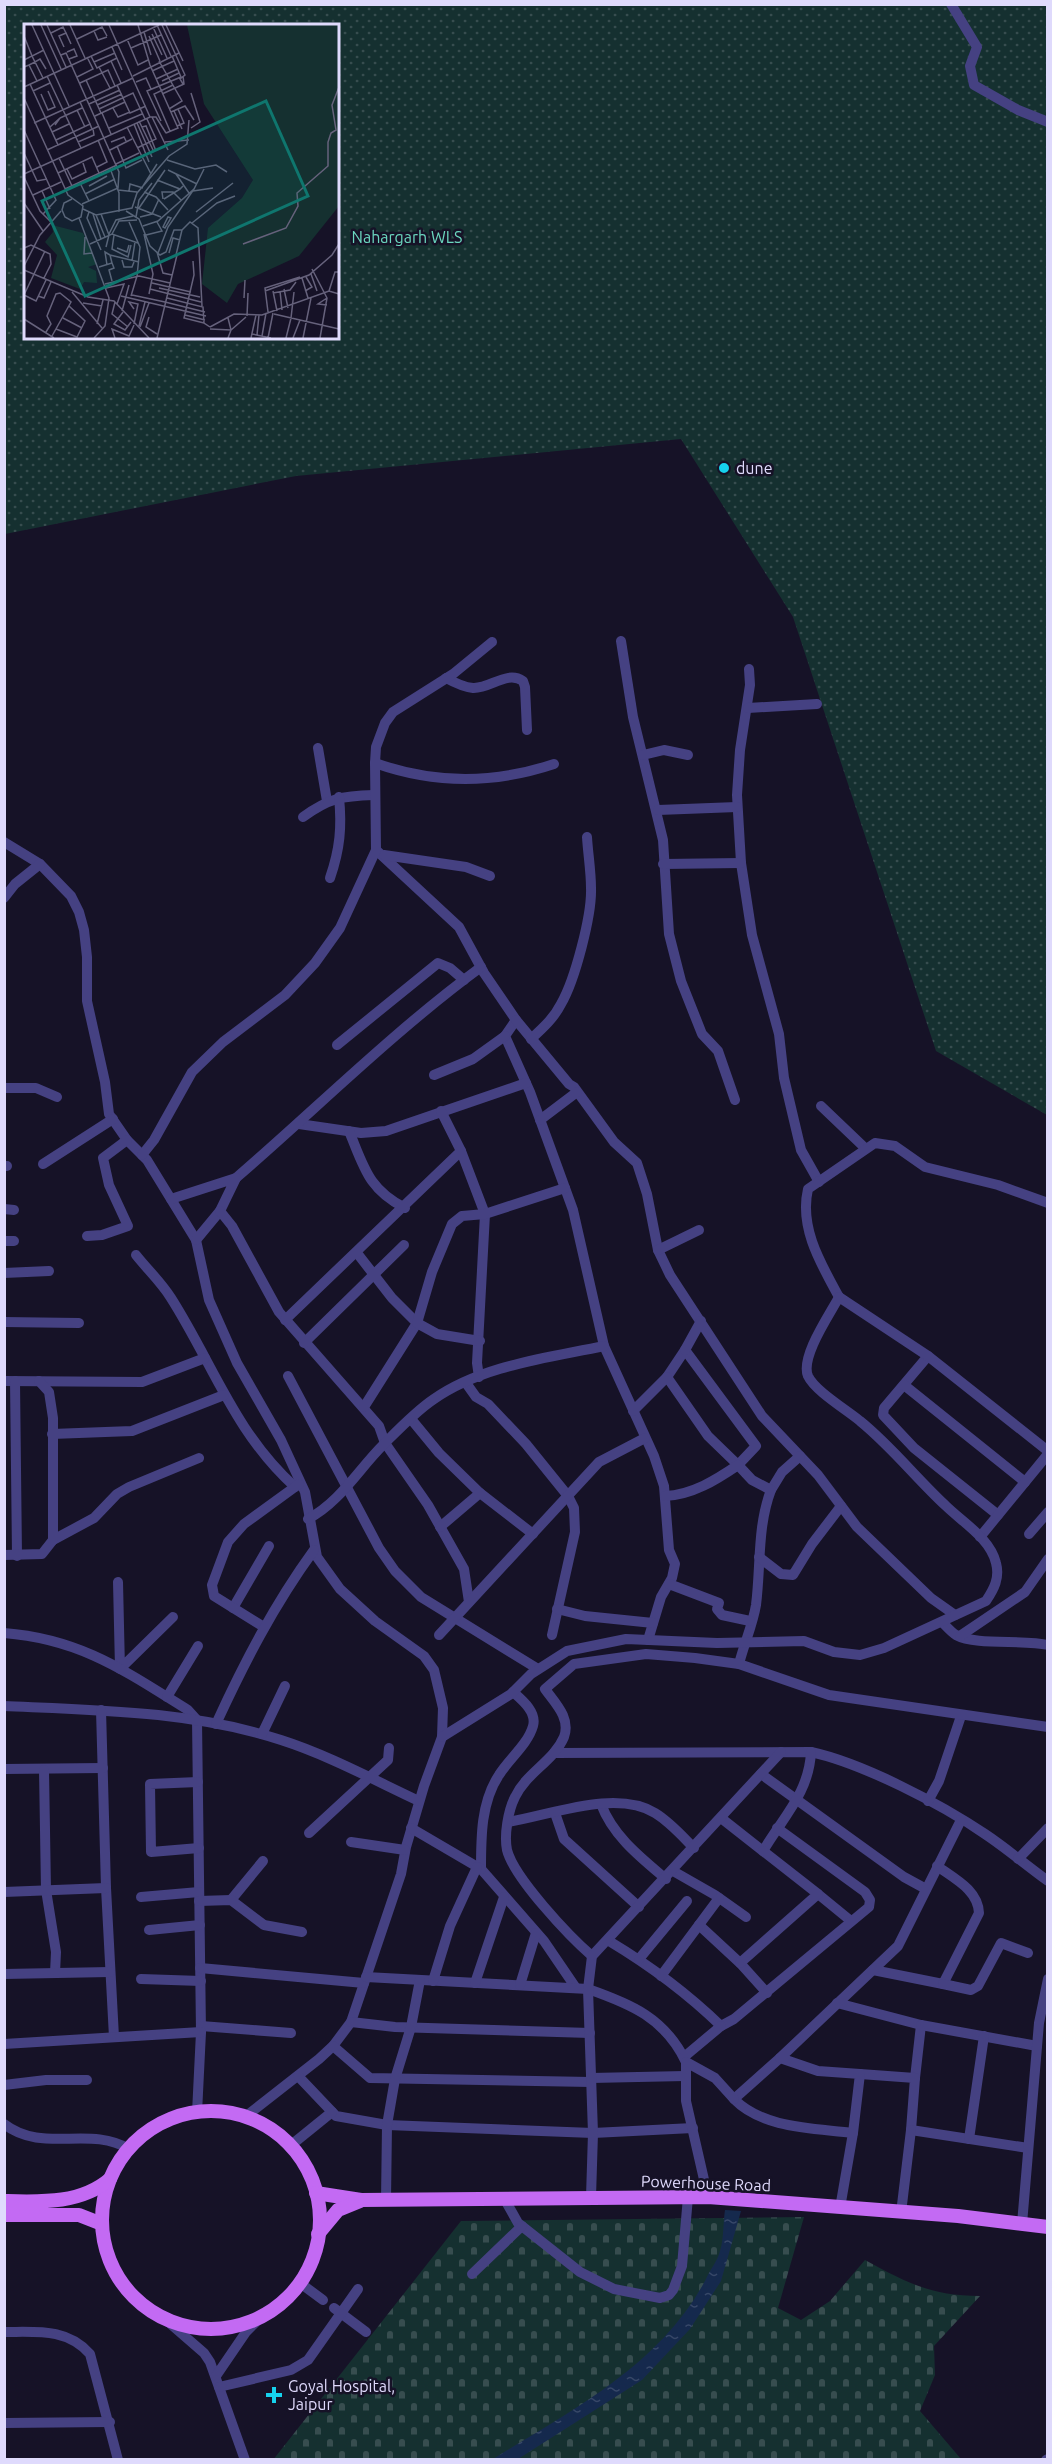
<svg xmlns="http://www.w3.org/2000/svg" width="1052" height="2464" font-family="Ubuntu,sans-serif">
  <defs>
    <pattern id="grass-dots" width="8" height="8" patternUnits="userSpaceOnUse" patternTransform="scale(1.5)"><rect width="8" height="8" fill="#153030"/><path d="M2 2h.1M6 6h.1" fill="none" stroke="#374d4f" stroke-width="1.8" stroke-linecap="round"/></pattern>
    <pattern id="cemetery-stones" width="16" height="16" patternUnits="userSpaceOnUse" patternTransform="scale(1.5)"><rect width="16" height="16" fill="#153030"/><path d="M2 7V4a2 2 0 0 1 4 0v3zM10 15v-3a2 2 0 0 1 4 0v3z" fill="#374d4f"/></pattern>
    <pattern id="water-ripples" width="26" height="14" patternUnits="userSpaceOnUse" patternTransform="scale(1.5)"><rect width="26" height="14" fill="#15294d"/><path d="M2 4q2-2 4 0t4 0M15 11q2-2 4 0t4 0" fill="none" stroke="#374768"/></pattern>
  </defs>
  <rect width="100%" height="100%" fill="#161227"/>
  <path fill="url(#grass-dots)" fill-rule="evenodd" d="M5,5h1042v1110l-111,-64 -143,-434 -112,-178 -385,37 -291,58zM26,26h312v312h-312z"/>
  <path fill="url(#cemetery-stones)" d="M804,2217l-26,91 23,12 29,-19 35,-41c42,23 67,36 115,36l-46,50 1,29 -15,36 41,48 -688,1 188,-239z"/>
  <path fill="url(#water-ripples)" d="M725,2210l16,1 -20,70 -31,48 -48,51 -124,79h-25c79,-49 168,-94 213,-180 4,-9 12,-19 14,-28 4,-13 3,-28 5,-41z"/>
  <g fill="none" stroke-linecap="round" stroke-linejoin="round">
    <g stroke="#454182" stroke-width="10">
      <path d="M951,4l26,43 -7,19 4,19 44,25 30,12"/>
      <path d="M621,641l12,76 30,123 6,94 12,47 21,53 16,17 17,49"/>
      <path d="M749,669l1,16 -10,65 -3,45 4,68 11,72 27,99 5,44 17,72 18,32"/>
      <path d="M446,678c9,5 17,9 27,10 17,1 34,-18 50,-7l2,6 2,43"/>
      <path d="M748,708l69,-4"/>
      <path d="M318,748l9,53"/>
      <path d="M643,755l21,-5 24,5"/>
      <path d="M375,763c59,21 119,21 179,1"/>
      <path d="M658,810l79,-3"/>
      <path d="M303,817c26,-19 39,-21 71,-22"/>
      <path d="M4,842l36,22 31,32 8,16 5,18 3,27v44l18,81 4,32 18,26 20,20 49,80 13,60 28,63 44,77 24,52 12,65 23,32 35,32 49,35 10,14 9,38 -1,29 -18,49 -18,61 -5,27 -50,148 -18,24 -14,13 -74,58"/>
      <path d="M376,850l83,77 25,46 32,47 -11,16 25,56 43,118 31,136 50,110 10,30 5,64 6,14 -3,14 -11,19 -13,43"/>
      <path d="M384,855l82,12 24,9"/>
      <path d="M663,864l78,-1"/>
      <path d="M330,878c10,-29 12,-51 9,-81"/>
      <path d="M4,898l11,-14 25,-20"/>
      <path d="M516,1020l53,64 5,3 40,55 23,21 10,31 11,56 12,25 92,141 56,59 39,52 74,71 24,17"/>
      <path d="M531,1039c12,-11 23,-21 30,-35 14,-24 31,-89 30,-116 0,-17 -3,-34 -4,-51"/>
      <path d="M337,1045l101,-82 12,5 14,12"/>
      <path d="M434,1075l39,-16 32,-23"/>
      <path d="M4,1088h32l21,9"/>
      <path d="M821,1106l44,42"/>
      <path d="M540,1120l37,-28"/>
      <path d="M299,1124l62,9 25,-2 140,-48"/>
      <path d="M349,1131c15,36 19,58 56,77"/>
      <path d="M461,1151l24,63 -8,149 2,14"/>
      <path d="M142,1155l12,-15 38,-68 31,-30 62,-47 30,-32 25,-35 36,-78 -1,-87 1,-16 9,-24 8,-11 60,-38 39,-32"/>
      <path d="M43,1164l70,-45"/>
      <path d="M4,1166h3"/>
      <path d="M236,1178c81,-70 158,-147 245,-211"/>
      <path d="M171,1199l65,-21 -16,33 -24,29"/>
      <path d="M4,1209l10,1"/>
      <path d="M220,1211l12,15 47,86 100,114 6,17 43,62 36,64 5,33"/>
      <path d="M87,1236l15,-1 26,-9 -19,-41 -6,-27 24,-18"/>
      <path d="M4,1241h10"/>
      <path d="M658,1250l41,-20"/>
      <path d="M357,1253l35,45 25,25 -53,84"/>
      <path d="M136,1255c11,14 25,27 35,43 42,66 64,135 124,189"/>
      <path d="M4,1273l45,-2"/>
      <path d="M839,1297c-18,-33 -40,-69 -31,-108l67,-46 20,3 30,21 73,18 50,18"/>
      <path d="M285,1320l176,-169 -20,-40"/>
      <path d="M4,1322l75,1"/>
      <path d="M480,1341l-43,-7 -20,-11 15,-51 20,-48 10,-8 23,-2 80,-26"/>
      <path d="M304,1343l100,-98"/>
      <path d="M685,1350l71,96 -18,19 -30,-29 -41,-59z"/>
      <path d="M685,1350l16,-29"/>
      <path d="M928,1356l-44,52 -1,7 31,33 84,67"/>
      <path d="M288,1376l91,172 16,23 26,26 117,72"/>
      <path d="M4,1381l138,1 63,-24"/>
      <path d="M15,1381l2,175"/>
      <path d="M466,1383l10,14 12,7 38,40 42,52 6,12 1,24 -23,103"/>
      <path d="M904,1385l121,97"/>
      <path d="M633,1411l34,-34"/>
      <path d="M411,1419l28,34 41,40"/>
      <path d="M52,1434l80,-3 92,-36"/>
      <path d="M771,1490l11,-18 18,-16"/>
      <path d="M665,1496c27,-1 51,-16 73,-31l14,15 19,10c-14,37 -10,76 -15,115 -3,19 -12,39 -17,59"/>
      <path d="M308,1519c32,-17 50,-49 75,-74 15,-15 33,-34 51,-46 49,-34 114,-41 170,-53"/>
      <path d="M440,1527l40,-34 53,41"/>
      <path d="M1029,1534l19,-22"/>
      <path d="M980,1537l68,-83"/>
      <path d="M53,1540l41,-22 23,-24 12,-7 70,-29"/>
      <path d="M4,1555l38,-1 11,-14v-122l-4,-26 -10,-11"/>
      <path d="M759,1557l22,17 12,1 19,-31 29,-38"/>
      <path d="M118,1582l2,87 53,-52"/>
      <path d="M669,1584l50,19 -2,6 5,6 28,6"/>
      <path d="M233,1608l36,-62"/>
      <path d="M557,1609l28,7 68,7"/>
      <path d="M942,1622c4,4 9,10 14,13 20,11 67,4 92,10"/>
      <path d="M264,1627l-50,-31 -2,-11 16,-43 16,-18 55,-40"/>
      <path d="M4,1633c77,6 121,38 184,77l9,10 4,312 -4,81"/>
      <path d="M439,1635l160,-173 46,-24"/>
      <path d="M960,1636l65,-44 23,-33"/>
      <path d="M513,1692c9,8 24,20 20,34 -5,18 -24,33 -34,49 -18,27 -18,62 -18,94l63,72 32,47"/>
      <path d="M167,1697l31,-51"/>
      <path d="M4,1706c92,4 189,5 277,34 47,15 93,40 138,61"/>
      <path d="M101,1710l5,178 8,149"/>
      <path d="M216,1724c28,-61 58,-119 98,-174"/>
      <path d="M262,1734l23,-48"/>
      <path d="M442,1737l69,-43 20,-20 36,-23 59,-12 91,4 87,-2 30,11 26,3 24,-7 102,-47c8,-12 14,-23 10,-38 -6,-25 -34,-41 -51,-58 -29,-27 -54,-59 -85,-84 -13,-11 -45,-30 -52,-45 -8,-19 22,-62 31,-79l89,59 120,95"/>
      <path d="M554,1753l257,-1c51,11 130,52 174,82 21,14 41,31 63,47"/>
      <path d="M4,1769l99,-1"/>
      <path d="M44,1770l2,120 10,62 -1,21"/>
      <path d="M761,1774l143,103 22,12"/>
      <path d="M198,1782l-48,2 1,68 48,-4"/>
      <path d="M928,1801l11,-20 22,-65"/>
      <path d="M601,1804c12,32 39,53 65,75"/>
      <path d="M555,1813l9,26 75,68"/>
      <path d="M721,1818l42,33c20,-34 46,-58 48,-99"/>
      <path d="M508,1822c43,-7 108,-33 147,-9 15,9 27,23 39,35"/>
      <path d="M411,1828l70,41"/>
      <path d="M309,1833l79,-73 1,-12"/>
      <path d="M351,1842l54,8"/>
      <path d="M1018,1859l30,-31"/>
      <path d="M673,1871l42,24 31,22"/>
      <path d="M4,1892l102,-4"/>
      <path d="M818,1894l33,27"/>
      <path d="M141,1897l58,-5"/>
      <path d="M231,1900l32,-39"/>
      <path d="M199,1901l32,-1 33,25 38,7"/>
      <path d="M699,1925l41,38 27,30"/>
      <path d="M149,1930l51,-5"/>
      <path d="M609,1941c40,24 78,52 112,85l13,-7 135,-112 1,-7 -5,-8 -88,-64"/>
      <path d="M592,1956c-22,-19 -78,-78 -85,-106 -3,-15 1,-39 8,-53 11,-24 39,-36 49,-60 7,-19 -9,-34 -19,-48l29,-25 72,-10 49,4 44,6 90,31 219,32"/>
      <path d="M639,1959l48,-58"/>
      <path d="M740,1963l78,-69 -55,-43"/>
      <path d="M200,1968l164,15"/>
      <path d="M873,1970l70,14 36,-71c-1,-23 -24,-34 -42,-47"/>
      <path d="M4,1974l106,-2"/>
      <path d="M661,1976l58,-78"/>
      <path d="M366,1977l222,12c43,15 77,29 98,73"/>
      <path d="M141,1979l60,2"/>
      <path d="M433,1981l17,-55 27,-59"/>
      <path d="M475,1983l29,-86"/>
      <path d="M943,1984l28,6 7,-4 23,-43 27,10"/>
      <path d="M520,1985l16,-52"/>
      <path d="M837,2003l84,22 -6,53"/>
      <path d="M351,2022l44,5 195,6"/>
      <path d="M921,2025l116,21"/>
      <path d="M201,2026l90,7"/>
      <path d="M4,2044l197,-12"/>
      <path d="M333,2046l37,32 221,4"/>
      <path d="M684,2057l37,-31"/>
      <path d="M780,2058l-46,41c29,30 81,29 119,34"/>
      <path d="M860,2074l55,4 -4,52 117,18"/>
      <path d="M298,2076l38,40 51,9 206,8 100,-5"/>
      <path d="M591,2078l94,-2"/>
      <path d="M4,2085l42,-5h41"/>
      <path d="M4,2124c39,30 85,1 125,25"/>
      <path d="M969,2139l15,-103"/>
      <path d="M290,2146l42,-34"/>
      <path d="M591,2197l2,-64 -5,-144 4,-33 189,-204"/>
      <path d="M708,2197l-22,-96v-39l29,16 19,21"/>
      <path d="M504,2198l14,25 62,49 34,17 46,9 9,-3 4,-5 9,-24 6,-69"/>
      <path d="M386,2200l1,-75 8,-46 16,-52 9,-47"/>
      <path d="M840,2208l13,-75 7,-59 -42,-3 -38,-13 118,-112 63,-126"/>
      <path d="M901,2213l10,-83"/>
      <path d="M1022,2224l17,-201 9,-44"/>
      <path d="M472,2274l50,-48"/>
      <path d="M300,2283l23,17"/>
      <path d="M334,2308l32,24"/>
      <path d="M166,2320l38,33 6,9 35,98"/>
      <path d="M4,2332c33,0 63,-4 86,22l28,106"/>
      <path d="M216,2376l30,-44 15,-15"/>
      <path d="M219,2387l72,-17 17,-10 50,-71"/>
      <path d="M4,2423l106,-1"/>
      <path d="M1046,2460l2,-1"/>
    </g>
    <g stroke="#c36af3" stroke-width="14">
      <circle cx="211" cy="2220" r="109"/>
      <path d="M316,2193l45,7 347,-3 250,19 90,11"/>
      <path d="M4,2201c37,1 77,3 106,-22"/>
      <path d="M4,2215h75l23,9"/>
      <path d="M318,2234l20,-24 22,-9"/>
    </g>
  </g>
  <g fill="#16d2ed" stroke="#161227" stroke-width="2">
    <circle cx="724" cy="468" r="6"/>
    <path d="M271 2386h6v6h6v6h-6v6h-6v-6h-6v-6h6z"/>
  </g>
  <g text-anchor="middle" dominant-baseline="central" stroke-width="5" stroke-linejoin="round" paint-order="stroke">
    <g font-size="16" fill="#6bd7bf" stroke="#161227">
      <text x="407" y="237">Nahargarh WLS</text>
    </g>
    <g font-size="16" fill="#dfdafc" stroke="#161227" text-anchor="start">
      <text x="736" y="468">dune</text>
      <text x="288" y="2386">Goyal Hospital,<tspan x="288" dy="18">Jaipur</tspan></text>
    </g>
    <g font-size="16" fill="#dfdafc" stroke="#161227">
      <text transform="translate(706 2183) rotate(2)">Powerhouse Road</text>
    </g>
  </g>
  <g transform="translate(24 24)">
    <rect width="315" height="315" fill="#161227"/>
    <path d="M163,1h152v181l-40,50 -61,28 -11,19 -25,-19 6,-56 34,-30 11,-18 -49,-76z" fill="#153030"/>
    <path d="M28,201l31,8 14,31 -9,3 8,4 1,12 -13,-1 -4,7 -29,-11 6,-23 -12,-13 8,-10z" fill="#153030"/>
    <path fill="none" stroke="#66627c" stroke-width="1.5" d="M8,1l37,81M17,1l20,44M23,1l19,42M46,1l15,33M85,1l41,92M114,1l12,40 28,63 -12,5M133,1l14,31M138,1l23,50 -5,4 3,5M142,1l17,36M129,3l14,31M70,7l4,9 9,-3M120,8l7,23M27,9l12,-6 3,6M128,10l10,21M0,12l8,20 -8,4M125,12l11,25M53,15l25,-12 5,9M103,15l11,26 10,-5M40,23l-5,-11 7,-3 5,11M88,23l10,23M107,24l30,-13M20,26l-12,6 3,6 5,-3 6,10M43,28l7,-3 3,7 -8,3M37,31l5,-2 53,119 -1,16 -36,16M67,32l6,12 20,-10M87,37l10,22M135,37l23,40 -13,8M70,38l21,-9M5,41l6,-3 8,16M0,43l5,-2 8,16M75,43l11,21M128,47l22,-10M23,52l34,72M109,52l46,-23M53,53l16,-8 -6,-12M132,55l22,-10M62,56l15,33M138,57l17,-8M112,58l10,-4 5,11M56,59l28,-13 7,16M6,60l28,61 -11,5M93,61l13,28 16,-7M0,63l135,-62M9,67l17,-8M167,69l9,29 -9,6M17,70l7,16 7,-3 -7,-16M138,70l22,-10 -1,-8M0,74l44,97 15,11 -2,11 -9,4 -7,-4 -3,-7 2,-7 8,-4M56,78l10,22M65,80l31,-14M73,81l25,-11M89,84l5,9 12,-5M75,85l34,-16 12,26M53,86l8,17M150,87l8,18M147,88l14,-6 9,14M78,89l9,21M71,92l30,-14M128,93l16,33M36,94l22,-10M115,97l15,31M137,97l-14,-30 34,-14 -9,-21M10,99l99,-45M113,99l15,34M110,100l15,38M153,102l7,-3 -6,-14M26,103l10,-9 -5,7M103,103l24,47M118,103l4,-1 10,25M85,104l33,-14M0,106l32,70 -13,14M146,107l-16,-37 19,-9M28,108l17,-8M32,116l34,-16 2,5M54,118l16,-7 -1,-6M87,118l13,-5 2,4M141,118l24,-2M34,121l41,-19M93,122l9,22 16,-8M113,124l19,-9 -9,-20M86,126l22,-11M0,129l13,28 10,-2M35,134l13,28M143,136l28,9 21,-4 11,7M92,140l23,-11M73,143l10,-5 -9,-22M86,144l9,25v19M43,145l5,10 14,-7 -3,-9M144,146l29,14M34,149l34,-16 7,16M0,150l126,-57h6l10,16M152,150l13,19M0,153l16,34 12,12M133,156l23,9 3,-3M56,159l9,18M65,162l18,-10M119,162l14,-22M41,165l52,-24M94,166l19,2M18,167l8,18M105,167l1,-7 13,4M169,167l20,-3M120,168l12,5 12,13M61,170l30,-15M9,171l28,-13M139,175l-1,-7h11l8,8M140,175l16,-10M0,179l19,28M111,183l26,10M115,184l26,-38M59,185l13,6 36,-7 5,-15 32,-37 18,-12 2,-24M102,187l13,8 11,27 10,9 6,-3 8,-22h8l-6,25M65,188l-2,6 14,32M172,188l37,-29M69,190l8,25M77,190l8,21 -3,12M72,191l9,22M112,193l3,-17 13,-17M116,193l12,-3 7,-15M144,193l3,1 -6,10 -2,-1zM55,194l30,80 -4,28 -11,12M105,198l11,25 -3,29M168,199l25,-20 18,-7M119,202l15,-5 36,-32 10,-20M158,206l8,-8 8,6 4,78M85,210l7,-14 17,-4M88,210l7,-13 18,-1M120,210l9,40 -4,20M90,211l-2,14 16,8 3,-12M122,211l16,-4 -5,-9M61,213l-1,17 8,-1M66,220l22,-10 26,9M219,220l43,-16 12,-22 -1,-13 31,-27v-24l3,-9 5,-3 -4,-25 7,-18M0,224l7,-3 19,9 1,10 -7,14M93,224l10,4 2,-7M133,228l6,21 9,2M134,229l10,-26 26,-38M145,229l4,-15 7,2M98,236l2,7h8l2,-5M108,237l3,-19M169,237l1,14 -10,43 20,5M88,239l2,5 -5,2 3,11M83,241l-2,-13 5,3M0,242l16,-31 21,-24M75,243l13,-4 -2,-8 29,7M288,245l15,29 -7,40M0,246l64,27 26,4 35,37M287,250l6,17M278,254l6,20M128,259l39,9M81,260l34,-8 31,7M82,264l18,-4 -7,20M135,264l41,9M126,265l51,13M260,265l4,19M241,267l44,-16 23,-20 7,-11M249,267l4,20M256,267l2,19M281,267l7,-4 -6,-10M305,267l6,-19h4M48,268l30,36M249,269l17,-3 6,-8M0,271l21,-44M0,271l12,6 10,-21M108,271l33,7M14,272l6,2 7,-16M97,272l85,20M107,272l6,-20M143,274l36,9 1,16 6,4M220,274l1,-18M303,274l-9,6 9,1M91,278l-3,12 16,13M141,278l40,10M59,279l19,3M98,287l7,-26M99,288l-9,12 11,6 6,-8M244,288l-3,-24 35,-11M250,290l65,15M161,291l20,5M223,292l1,-23M125,293l-3,10 11,7M39,294l19,10M267,294l3,-26M0,295l30,19M73,300l6,-24M110,300l4,-20 -9,-2 5,7M115,302l6,-24M116,303l9,-24M186,303l24,-13 28,1 67,-24 10,3M32,305l21,8 8,-16 -16,-15M186,305l21,1 15,-13M22,308l5,-8 -4,-8 9,-22 4,-1 11,9 -19,34M228,310l19,4M233,311l2,-20M238,312l4,-23M91,314l-3,-9 17,7 5,-11M133,314l20,-83M204,314l3,-8 -3,-12M227,314l5,-23M244,314l5,-25M262,314l5,-20M269,314l7,-18M279,314l8,-40"/>
    <path fill="#0f766e" fill-opacity="0.15" stroke="#0f766e" stroke-width="3" d="M242,77l42,95 -223,100 -43,-95z"/>
    <rect width="315" height="315" fill="none" stroke="#dfdafc" stroke-width="3"/>
  </g>
  <rect width="1052" height="2464" fill="none" stroke="#dfdafc" stroke-width="12"/>
</svg>
